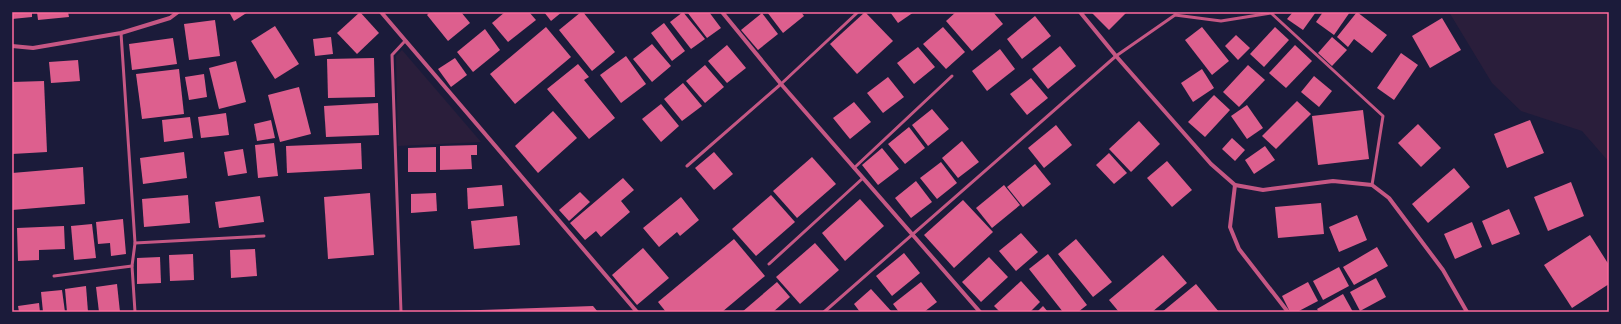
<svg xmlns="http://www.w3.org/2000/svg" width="1621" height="324" font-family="'Archivo Narrow',sans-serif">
  <rect width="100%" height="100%" fill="#1b1b3a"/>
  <g fill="#2a1e3b">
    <path d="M1449,12h160v150l-27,-31 -61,-20 -29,-28z"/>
    <path d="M402,50l79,92 -83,4 -2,-90z"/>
  </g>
  <g fill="#dd5f8e">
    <path d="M12,12h20v5l-20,2z"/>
    <path d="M37,12h31l1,5 -31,3z"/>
    <path d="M229,12h19l-14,9z"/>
    <path d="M360,12l19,21 -22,21 -20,-21z"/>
    <path d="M430,12h31l9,11 -22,18 -21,-26z"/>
    <path d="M505,12h24l7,8 -28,22 -16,-19z"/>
    <path d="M544,12h18l-11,9z"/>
    <path d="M581,12h2l32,40 -23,19 -33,-41z"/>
    <path d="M683,12l22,27 -14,10 -21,-27z"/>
    <path d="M687,12h22l12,16 -14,10z"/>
    <path d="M767,12h34l3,4 -21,17z"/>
    <path d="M865,12l28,29 -36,33 -27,-30z"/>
    <path d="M890,12h24l-16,11z"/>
    <path d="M956,12h37l10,12 -31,27 -26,-30z"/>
    <path d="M1091,12h36l-18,18z"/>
    <path d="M1293,12h23l-13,18 -16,-11z"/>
    <path d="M1323,12h27l-16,23 -18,-13z"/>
    <path d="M1357,12l30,23 -15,18 -18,-14 -6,8 -11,-10z"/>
    <path d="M762,13l16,21 -20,16 -17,-20z"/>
    <path d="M1035,16l16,20 -29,23 -15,-20z"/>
    <path d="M1442,18l19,32 -31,18 -18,-32z"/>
    <path d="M215,20l5,36 -31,4 -5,-36z"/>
    <path d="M664,23l21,28 -13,10 -21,-28z"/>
    <path d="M275,26l24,38 -24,15 -24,-38z"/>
    <path d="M546,27l25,30 -56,47 -25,-30z"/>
    <path d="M943,27l22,25 -19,17 -23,-25z"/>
    <path d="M1202,27l27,34 -17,14 -27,-35z"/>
    <path d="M1275,27l14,13 -25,27 -14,-13z"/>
    <path d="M485,29l15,21 -27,22 -16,-20z"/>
    <path d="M1236,35l14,13 -12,12 -13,-14z"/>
    <path d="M331,37l2,17 -18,2 -2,-17z"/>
    <path d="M1332,37l15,13 -15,16 -14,-13z"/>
    <path d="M173,38l4,26 -45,6 -3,-26z"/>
    <path d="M652,44l19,22 -19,16 -19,-23z"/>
    <path d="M727,45l19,23 -19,15 -19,-22z"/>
    <path d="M1295,45l17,16 -26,27 -17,-15z"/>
    <path d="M1060,46l16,20 -28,23 -16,-20z"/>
    <path d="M918,47l17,20 -21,17 -17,-21z"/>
    <path d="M1000,49l15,20 -28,22 -15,-20z"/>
    <path d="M1401,53l17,12 -24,35 -17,-12z"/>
    <path d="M626,56l20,28 -25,19 -21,-28z"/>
    <path d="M374,58l1,39 -47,1 -1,-39z"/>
    <path d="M455,58l12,17 -16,12 -13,-18z"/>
    <path d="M78,60l2,21 -29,2 -2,-21z"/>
    <path d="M236,61l10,41 -27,7 -10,-41z"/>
    <path d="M578,64l11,13 -5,3 31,38 -26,21 -42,-50z"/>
    <path d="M705,65l19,22 -19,16 -19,-22z"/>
    <path d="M1248,65l17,15 -26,27 -16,-15z"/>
    <path d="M179,69l5,45 -42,5 -6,-45z"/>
    <path d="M1202,69l12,19 -21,14 -12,-19z"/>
    <path d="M204,74l3,23 -18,3 -4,-23z"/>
    <path d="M1314,76l18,15 -13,16 -18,-15z"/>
    <path d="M888,77l16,20 -21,16 -16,-20z"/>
    <path d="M1031,78l17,20 -21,17 -17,-21z"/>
    <path d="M44,81l3,71 -35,2v-72z"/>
    <path d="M683,83l19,23 -20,15 -18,-22z"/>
    <path d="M299,87l12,47 -31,8 -12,-47z"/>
    <path d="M1214,95l16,15 -25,27 -17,-15z"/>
    <path d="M1297,101l14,13 -35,35 -14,-13z"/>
    <path d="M854,102l17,20 -21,17 -17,-21z"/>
    <path d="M378,103l1,32 -53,2 -2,-31z"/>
    <path d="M661,104l18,22 -18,16 -19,-23z"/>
    <path d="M1247,105l16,23 -16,11 -16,-23z"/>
    <path d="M932,109l17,20 -21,17 -16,-21z"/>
    <path d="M1363,110l6,49 -51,6 -6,-49z"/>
    <path d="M553,111l24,27 -39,35 -23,-27z"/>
    <path d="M226,113l3,22 -28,3 -3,-21z"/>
    <path d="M190,117l3,21 -29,4 -2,-22z"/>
    <path d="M271,120l4,18 -18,3 -3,-17z"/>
    <path d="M1530,120l14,33 -37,15 -13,-34z"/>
    <path d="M1139,121l21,23 -29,28 -22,-23z"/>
    <path d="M1418,124l23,24 -20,19 -23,-24z"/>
    <path d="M1056,125l16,20 -28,23 -16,-20z"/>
    <path d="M909,127l16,21 -20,16 -17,-20z"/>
    <path d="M1232,138l13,12 -10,11 -13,-12z"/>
    <path d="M962,141l17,21 -21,16 -16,-20z"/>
    <path d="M274,143l4,33 -20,2 -3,-33z"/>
    <path d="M361,143l1,26 -75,4 -1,-27z"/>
    <path d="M477,145v10h-6l1,14 -32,1v-24z"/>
    <path d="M1265,146l10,14 -21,14 -9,-14z"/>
    <path d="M436,147v25h-28v-24z"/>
    <path d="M882,148l17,21 -21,16 -16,-20z"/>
    <path d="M243,149l4,24 -19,3 -4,-24z"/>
    <path d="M184,152l3,26 -44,6 -3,-26z"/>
    <path d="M714,152l19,22 -19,16 -19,-22z"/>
    <path d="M1109,153l18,20 -13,11 -18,-19z"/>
    <path d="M812,157l24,27 -39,34 -24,-27z"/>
    <path d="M1167,161l25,29 -20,17 -25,-29z"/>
    <path d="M941,162l16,21 -20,16 -17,-21z"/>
    <path d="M1035,164l16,20 -28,23 -16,-20z"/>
    <path d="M83,167l2,37 -73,6v-37z"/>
    <path d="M1454,168l16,19 -42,36 -16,-19z"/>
    <path d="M623,178l11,12 -13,11 9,11 -29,25 -5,-6 -11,9 -15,-17z"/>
    <path d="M916,181l16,21 -21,16 -16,-20z"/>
    <path d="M1571,182l13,34 -36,15 -14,-34z"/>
    <path d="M502,185l2,21 -36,3 -1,-21z"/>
    <path d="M1004,185l16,20 -28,23 -16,-20z"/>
    <path d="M580,192l10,10 -21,19 -10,-11z"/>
    <path d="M370,193l4,62 -46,4 -4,-62z"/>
    <path d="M436,193l1,18 -26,2v-19z"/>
    <path d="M188,195l2,28 -46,4 -2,-28z"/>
    <path d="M771,195l24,27 -39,34 -24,-27z"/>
    <path d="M260,196l4,26 -45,6 -4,-26z"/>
    <path d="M681,197l18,23 -19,16 -3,-4 -18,15 -16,-19z"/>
    <path d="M860,199l24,27 -39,35 -23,-28z"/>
    <path d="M963,200l30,32 -39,36 -30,-33z"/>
    <path d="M1321,203l3,31 -46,4 -3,-31z"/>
    <path d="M1509,209l11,25 -28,11 -10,-24z"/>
    <path d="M1357,215l10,25 -28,12 -10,-25z"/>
    <path d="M517,216l3,29 -46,4 -3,-28z"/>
    <path d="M123,219l3,35 -15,2 -1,-13 -12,1 -2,-22z"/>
    <path d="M1472,222l10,25 -27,12 -11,-25z"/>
    <path d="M92,224l4,34 -22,2 -3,-34z"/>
    <path d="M64,226l1,23 -26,1v10l-21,1 -1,-33z"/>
    <path d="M1021,233l17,19 -22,19 -17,-20z"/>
    <path d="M1590,235l19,30v19l-37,24 -28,-43z"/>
    <path d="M734,239l31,37 -43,36h-56l-8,-10z"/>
    <path d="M1076,239l36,43 -19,15 -35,-43z"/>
    <path d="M815,243l24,27 -39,34 -24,-27z"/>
    <path d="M1377,247l11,19 -34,19 -11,-18z"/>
    <path d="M643,248l26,30 -32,27 -25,-30z"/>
    <path d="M255,249l2,27 -26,2 -1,-28z"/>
    <path d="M904,253l16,20 -28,23 -16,-20z"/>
    <path d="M193,254l1,26 -24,1 -1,-26z"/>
    <path d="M1048,254l39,51 -9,7h-15l-34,-43z"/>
    <path d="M1163,255l24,28 -35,29h-33l-10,-12z"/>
    <path d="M160,257l1,26 -24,1v-26z"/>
    <path d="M989,257l19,20 -27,25 -19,-20z"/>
    <path d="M1339,267l10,19 -26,14 -10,-19z"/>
    <path d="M1376,278l10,19 -26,14 -10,-19z"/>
    <path d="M1021,281l19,21 -10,10h-30l-6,-6z"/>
    <path d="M777,282l13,15 -17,15h-31z"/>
    <path d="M921,282l16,20 -13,10h-25l-6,-8z"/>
    <path d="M1308,282l10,19 -21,11h-7l-8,-16z"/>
    <path d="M117,284l3,28h-21l-3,-25z"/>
    <path d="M1196,284l23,28h-57z"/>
    <path d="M86,286l2,26h-21l-2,-23z"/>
    <path d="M871,289l21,23h-32l-6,-8z"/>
    <path d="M62,290l3,22h-22l-2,-20z"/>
    <path d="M1343,294l10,18h-34l-2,-3z"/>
    <path d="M39,303l1,9h-21l-1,-6z"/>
    <path d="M593,306l5,6h-147v-1z"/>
    <path d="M1043,306l5,6h-11z"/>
  </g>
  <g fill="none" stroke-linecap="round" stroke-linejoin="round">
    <g stroke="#c65784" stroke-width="3">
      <path d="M121,33l14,210 -3,23 3,46"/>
      <path d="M687,166l94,-82 77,-72"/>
      <path d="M854,168l98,-92"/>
      <path d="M135,243l129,-7"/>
      <path d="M769,264l94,-86"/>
      <path d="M54,276l78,-10"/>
      <path d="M401,312l-9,-257 13,-14"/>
      <path d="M824,312l292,-256 59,-41 46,6 50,-8 112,103 -11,69"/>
    </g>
    <g stroke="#c65784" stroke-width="4">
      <path d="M381,12l256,300"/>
      <path d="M722,12l59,72 199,228"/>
      <path d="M1080,12l36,44 95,108 24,21 28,5 70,-9 39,4 17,13 54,72 24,42"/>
      <path d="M12,46l21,2 88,-15 49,-15 8,-6"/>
      <path d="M1235,185l-5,42 9,22 49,63"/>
    </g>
  </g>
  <rect width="1621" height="324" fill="none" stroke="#1b1b3a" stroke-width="26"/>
  <rect x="13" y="13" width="1595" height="298" fill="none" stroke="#ff6b9d" stroke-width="1.5"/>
</svg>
